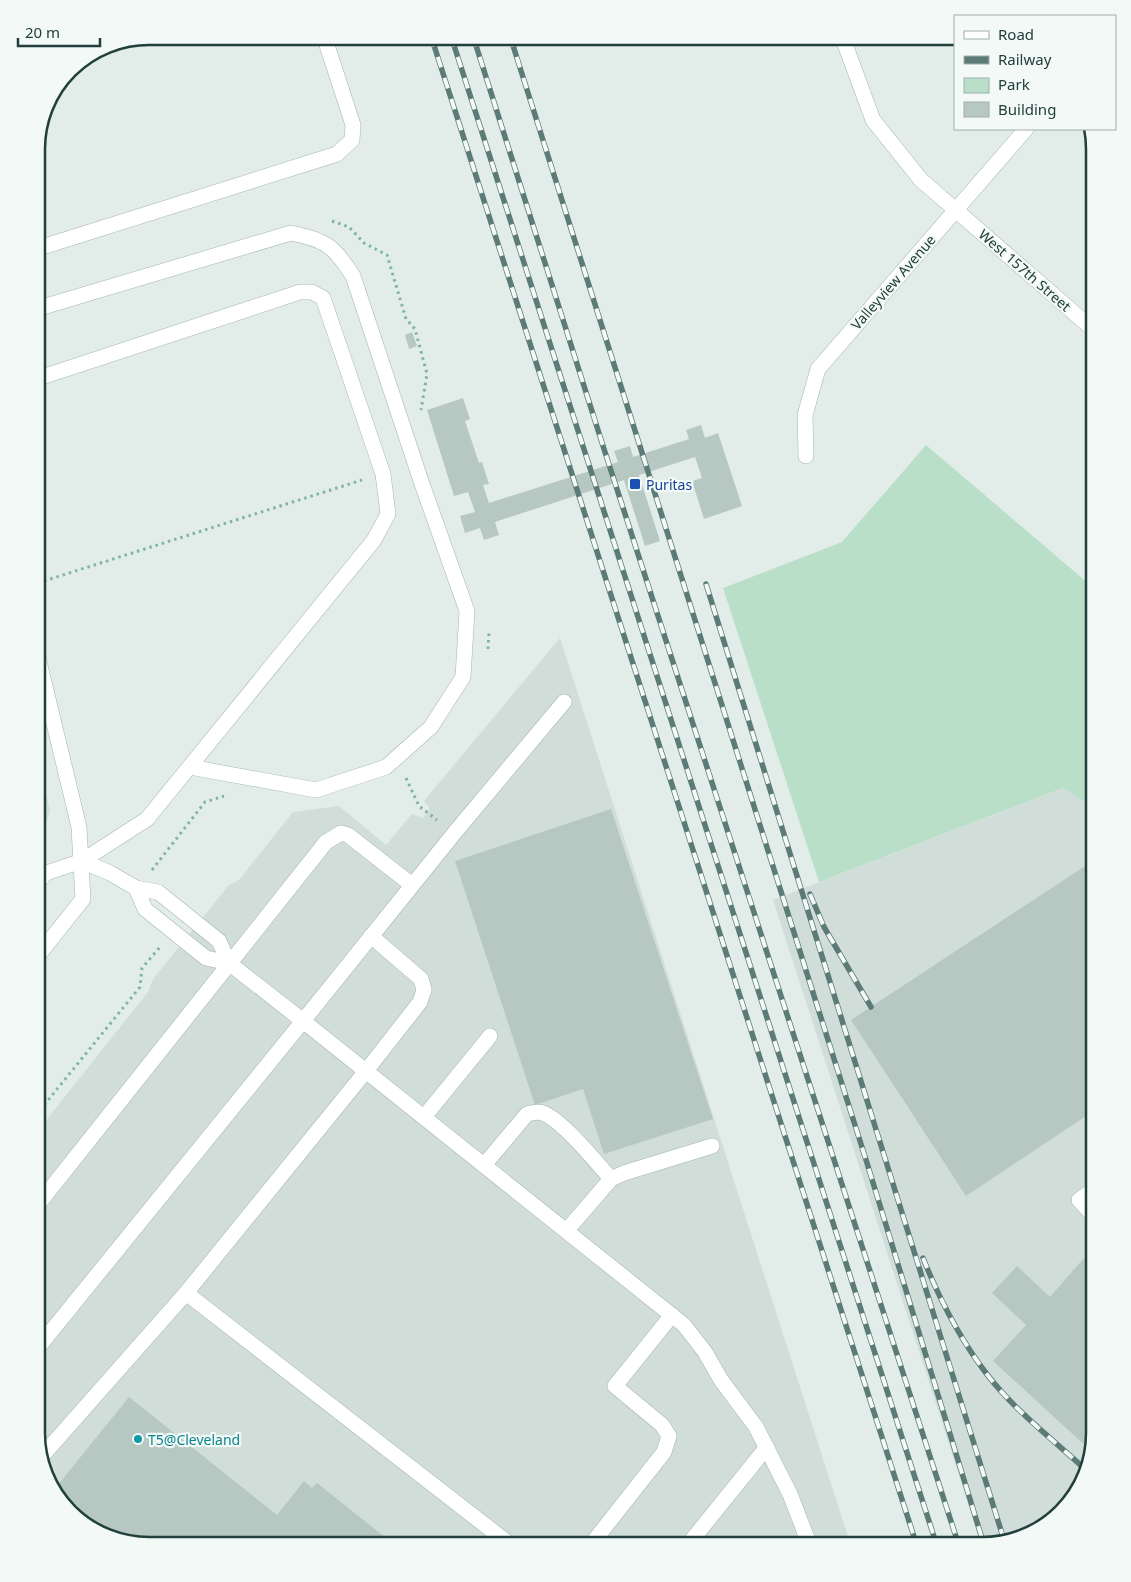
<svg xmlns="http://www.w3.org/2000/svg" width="1131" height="1582" font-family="'Noto Sans',sans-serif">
  <rect width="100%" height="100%" fill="#e2edea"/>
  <g fill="#d0ddd9">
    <path d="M560,638l291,908h-709l-50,-16 -40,-40 -16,-57v-300l112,-141 5,-13 76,-94 10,-5 54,-68 46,-6 47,39 26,-31 11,4 7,-9 -6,-8z"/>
    <path d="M36,751l14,60 -14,41z"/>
    <path d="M1063,788l32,21v624l-16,57 -40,40 -57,16 -209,-646z"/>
  </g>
  <path fill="#badfc9" d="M926,445l169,144v220l-32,-21 -244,94 -96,-294 119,-46z"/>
  <g fill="#b7c8c3">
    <path d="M412,332l5,14 -8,3 -4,-14z"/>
    <path d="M463,398l7,21 -5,2 14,42 3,-1 7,22 -6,1 6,18 129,-41 -4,-11 16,-5 3,11 56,-18 -3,-9 15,-5 4,13 13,-5 24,73 -38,13 -12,-38 10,-3 -7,-21 -56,18 21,66 -15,5 -21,-66 -129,42 4,13 -15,5 -4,-12 -15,5 -5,-17 15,-4 -7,-20 -14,4 -27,-86z"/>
    <path d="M611,809l102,310 -109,35 -21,-65 -48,16 -80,-244z"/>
    <path d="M1091,862l4,5v243l-129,86 -115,-176z"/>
    <path d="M1084,1258l11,10v165l-5,17 -97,-89 33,-36 -34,-32 25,-27 33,31z"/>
    <path d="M129,1397l148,118 27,-34 8,7 5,-5 79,63h-254l-50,-16 -39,-39z"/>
  </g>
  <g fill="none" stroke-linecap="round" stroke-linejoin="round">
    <defs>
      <g id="minor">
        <path d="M842,36l31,84 48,60 174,151"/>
        <path d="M36,249l301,-95 15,-14 1,-15 -29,-89"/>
        <path d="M36,309l255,-76c35,7 43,13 62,43l68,205 46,130 -4,66 -32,50 -45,40 -70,23 -126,-23"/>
        <path d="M806,456l-1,-41 13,-46 208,-240"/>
        <path d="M564,702l-108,129 -153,190 381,304 21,27 16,28 35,47 34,67 20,52"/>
        <path d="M82,861l28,12 26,15 22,4 61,49 10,22 -23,-5 -61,-49 -9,-21"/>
        <path d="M36,885l10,-12 36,-12 65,-42 227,-279 14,-26 -5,-40 -60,-176 -11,-6h-12l-264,87"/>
        <path d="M371,936l50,43 3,11 -4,12 -54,69 -180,222 326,253"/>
        <path d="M36,958l47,-59 -4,-72 -43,-178"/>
        <path d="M424,1117l66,-81"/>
        <path d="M484,1165l43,-51c5,-1 11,-3 16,-1 20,8 53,49 68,66"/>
        <path d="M36,1207l290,-365 15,-9 7,2 64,50"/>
        <path d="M1095,1217l-16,-17 16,-11"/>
        <path d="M567,1230l44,-51 13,-6 88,-27"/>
        <path d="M36,1350l267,-329 -74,-58"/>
        <path d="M42,1456l144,-163"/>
        <path d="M590,1546l74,-94 5,-16 -7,-11 -47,-39 57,-71"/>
        <path d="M687,1546l80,-99"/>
      </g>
    </defs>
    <use href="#minor" stroke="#a4b5b2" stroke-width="16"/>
    <g stroke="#81b2a9" stroke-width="3" stroke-dasharray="2.5 4" stroke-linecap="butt">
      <path d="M332,221l17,6 15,16 23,12 19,64 9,10 12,45 -6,36"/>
      <path d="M44,581l318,-101"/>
      <path d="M488,649l1,-16"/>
      <path d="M406,778l13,28 18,14"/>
      <path d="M152,870l53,-68 19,-6"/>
      <path d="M36,1115l104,-128 2,-19 18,-21"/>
    </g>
    <use href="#minor" stroke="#fff" stroke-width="15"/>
    <defs>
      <g id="rail">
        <path d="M431,36l486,1510"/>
        <path d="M451,36l486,1510"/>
        <path d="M473,36l131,413 355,1097"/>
        <path d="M510,36l357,1127 117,382"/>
        <path d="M706,584l298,956"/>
        <path d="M810,894l14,33 47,80"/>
        <path d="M923,1258c16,40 37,81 63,115 27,36 65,65 99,96"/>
      </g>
    </defs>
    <use href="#rail" stroke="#5c7a76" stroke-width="5.5"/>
    <use href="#rail" stroke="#f3f9f7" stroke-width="4" stroke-dasharray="11" stroke-linecap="butt"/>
  </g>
  <rect fill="#1a4fb4" stroke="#f3f9f7" stroke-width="2" x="629" y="478" width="12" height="12" rx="2.5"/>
  <circle fill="#0f9aa8" stroke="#f3f9f7" stroke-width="2" cx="138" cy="1439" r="5"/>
  <g text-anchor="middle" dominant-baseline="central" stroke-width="4.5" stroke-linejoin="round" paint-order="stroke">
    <g font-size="14" fill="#213f3b" stroke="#f3f9f7">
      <text transform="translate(1025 270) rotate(41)">West 157th Street</text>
      <text transform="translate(893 282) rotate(-49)">Valleyview Avenue</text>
    </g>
    <g font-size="14" fill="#164399" stroke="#f3f9f7" text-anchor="start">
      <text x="646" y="484">Puritas</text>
    </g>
    <g font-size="14" fill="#0d838f" stroke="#f3f9f7" text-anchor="start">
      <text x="148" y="1439">T5@Cleveland</text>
    </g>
  </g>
  <path d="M0 0H1131V1582H0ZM149 45H982A104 104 0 0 1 1086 149V1433A104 104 0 0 1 982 1537H149A104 104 0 0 1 45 1433V149A104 104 0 0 1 149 45Z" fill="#f3f9f7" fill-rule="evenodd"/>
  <path fill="none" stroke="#213f3b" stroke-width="2.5" d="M149 45H982A104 104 0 0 1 1086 149V1433A104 104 0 0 1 982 1537H149A104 104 0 0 1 45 1433V149A104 104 0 0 1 149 45Z"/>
  <rect x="954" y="15" width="162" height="115" fill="#f3f9f7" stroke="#9fafac"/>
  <rect x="964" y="31" width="25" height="8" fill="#ffffff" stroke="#9fafac"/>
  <text x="998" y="40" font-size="15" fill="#213f3b">Road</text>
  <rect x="964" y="56" width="25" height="8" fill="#5c7a76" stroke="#9fafac"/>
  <text x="998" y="65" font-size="15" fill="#213f3b">Railway</text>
  <rect x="964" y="78" width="25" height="15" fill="#badfc9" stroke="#9fafac"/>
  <text x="998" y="90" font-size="15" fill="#213f3b">Park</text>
  <rect x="964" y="102" width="25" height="15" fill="#b7c8c3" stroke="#9fafac"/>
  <text x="998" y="115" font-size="15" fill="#213f3b">Building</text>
  <path d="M18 38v8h82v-8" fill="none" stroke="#213f3b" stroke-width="2.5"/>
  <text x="25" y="38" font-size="15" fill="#213f3b" stroke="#f3f9f7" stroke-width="4" paint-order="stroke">20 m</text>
</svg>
